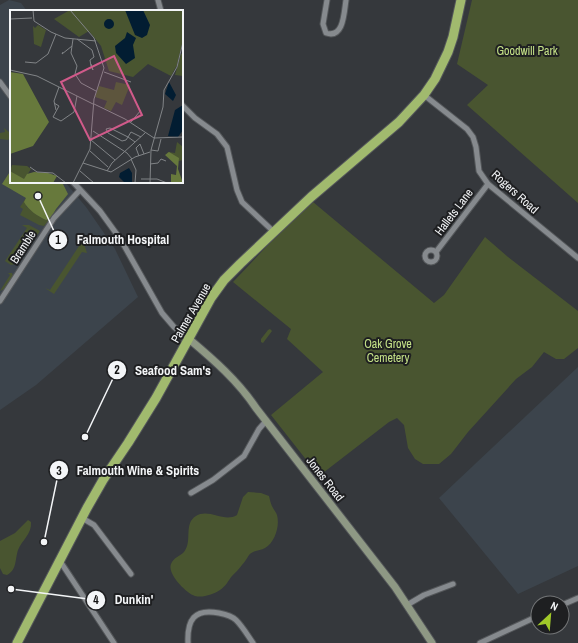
<svg xmlns="http://www.w3.org/2000/svg" width="578" height="643" font-family="'Archivo Narrow',sans-serif">
  <rect width="100%" height="100%" fill="#35383c"/>
  <g fill="#3c444c">
    <path d="M9,0l12,3 6,8h-16v171h54l21,25 29,42 23,48 -102,88 -36,25v-405z"/>
    <path d="M578,367v199l-60,28 -79,-96z"/>
  </g>
  <g fill="#495530">
    <path d="M472,0h106v203l-111,-98 21,-20 -31,-21z"/>
    <path d="M4,128l5,4v7l-1,1 -8,-1v-6l5,-1z"/>
    <path d="M26,198h1l-1,8 11,9 9,5 4,-1 -6,7 -5,-1 -19,-10 3,-6 -3,-2z"/>
    <path d="M313,202l121,101 10,-8 41,-58 23,20 70,54v37l-14,11h-8l-12,-7 -12,15 -16,12 -48,53 -17,22 -12,10h-16l-8,-5 -7,-11 -4,-23 -7,-7 -8,4 -70,54 -48,-61 52,-43 -36,-33 4,-10 -58,-47 34,-36z"/>
    <path d="M22,225h7l11,6 -21,32 -8,2 -6,-4 22,-33z"/>
    <path d="M79,238l4,3 4,12 -5,-1 -28,42 -9,-6 5,2 31,-47 -4,-3z"/>
    <path d="M8,273h4l1,3 -9,13 -4,2 10,-16z"/>
    <path d="M270,329l2,2 -9,12 -2,-1v-3l7,-9z"/>
    <path d="M248,492l13,1 8,3c1,4 2,9 4,12 1,2 3,4 4,7 3,11 -2,27 -12,33 -5,3 -12,2 -16,7 -2,3 -4,7 -7,10 -3,4 -7,8 -10,11 -4,5 -6,10 -12,14 -6,4 -17,8 -25,6 -9,-3 -28,-22 -24,-32 2,-6 9,-8 13,-12 9,-11 -1,-28 12,-36 13,-8 28,7 41,-1l6,-18z"/>
    <path d="M28,520l3,2c1,12 -9,18 -13,28 -3,9 -1,20 -11,25l-4,-1 -3,-6v-27l15,-8z"/>
  </g>
  <path fill="#67793c" d="M11,170v12h51l6,12 -12,15 -6,10 -4,1c-8,-4 -17,-9 -22,-18l2,-4 -24,-14z"/>
  <g fill="none" stroke-linecap="round" stroke-linejoin="round">
    <defs>
      <g id="street">
        <path d="M158,0l3,11"/>
        <path d="M327,0l-4,24 3,9c18,6 18,-21 20,-33"/>
        <path d="M0,82l11,15"/>
        <path d="M424,95l43,34 6,8 3,10 3,24 9,13 90,74"/>
        <path d="M182,105l13,13 22,16 10,13 10,43 5,12 32,30"/>
        <path d="M73,182l27,29 21,29 41,73 12,14 15,12"/>
        <circle cx="431" cy="256" r="6"/>
        <path d="M436,252l52,-68"/>
        <path d="M0,301l54,-83 26,-28"/>
        <path d="M191,493l22,-13 31,-24 15,-27 7,-8"/>
        <path d="M82,518l12,7 37,49"/>
        <path d="M60,561l54,82"/>
        <path d="M407,605l17,-10 29,-11"/>
        <path d="M562,605l16,-7"/>
        <path d="M188,643c-1,-23 6,-35 31,-30 5,1 13,3 17,7 7,7 12,16 17,23"/>
        <path d="M480,643l58,-27"/>
      </g>
      <path id="secondary" d="M189,339c25,21 49,42 67,69l139,179 37,56"/>
      <path id="highway" d="M17,643l70,-135 16,-28 25,-37 28,-45 55,-100 13,-18 16,-16 71,-67 88,-75 25,-27 11,-16 13,-27 5,-15 8,-37"/>
    </defs>
    <use href="#street" stroke="#54575a" stroke-width="7"/>
    <use href="#secondary" stroke="#54575a" stroke-width="9"/>
    <use href="#highway" stroke="#54575a" stroke-width="11"/>
    <use href="#street" stroke="#868a8e" stroke-width="5"/>
    <use href="#secondary" stroke="#8e9884" stroke-width="7"/>
    <use href="#highway" stroke="#a1ba6e" stroke-width="9"/>
  </g>
  <g text-anchor="middle" dominant-baseline="central" stroke-width="4" stroke-linejoin="round" paint-order="stroke">
    <g font-size="12" fill="#c4e187" stroke="#1e1f21">
      <text x="527" y="51">Goodwill Park</text>
      <text x="388" y="344">Oak Grove<tspan x="388" dy="14">Cemetery</tspan></text>
    </g>
    <g font-size="12" fill="#f3f5f7" stroke="#1e1f21">
      <text transform="translate(515 192) rotate(42)">Rogers Road</text>
      <text transform="translate(454 212) rotate(-53)">Hallets Lane</text>
      <text transform="translate(23 247) rotate(-57)">Bramble</text>
      <text transform="translate(191 313) rotate(-60)">Palmer Avenue</text>
      <text transform="translate(325 479) rotate(52)">Jones Road</text>
    </g>
  </g>
  <g transform="translate(10 10)">
    <rect width="173" height="173" fill="#35383c"/>
    <path d="M60,0h113v30l-6,25 -6,11 -23,-12 -15,13 -24,-6 -8,-25 -12,-15 -10,6 -25,-18zM28,15l8,5 -5,17 -7,-3 -1,-18 2,2zM171,44h2v22l-8,-1zM106,72l14,3 -8,20 -6,-3 -5,9 -7,-3 3,-7 -12,-4 4,-11 15,4zM167,132l6,5v13l-4,1 -13,-6 2,-3 7,1zM2,155l15,1 4,3 -7,11 -14,-9z" fill="#495530"/>
    <path d="M0,62l13,2 26,48 -16,24 -23,8zM159,142l10,6 -1,11 5,14h-12v-9l5,1 1,-9 -12,-11zM0,161l14,8 3,-5 7,-2 14,1 9,3 -4,7h-43z" fill="#67793c"/>
    <path d="M115,0h18l7,15 -3,10 -5,3 -7,-3zM94 14a5 5 0 1 1 10 0a5 5 0 1 1-10 0ZM117,22l9,6 -3,7 2,13 -9,6 -10,-11 -1,-7 10,-8zM159,72l7,13 -3,6 -8,-7zM173,95v25l-5,7 -10,-1 7,-26zM119,158l3,5v9h-8l-5,-5 1,-4z" fill="#021d32"/>
    <path fill="none" stroke="#818487" stroke-width="1" d="M23,0l1,11 17,11 14,6 31,3M60,0l24,28 10,30 -10,31 -4,50 -17,34M0,9l22,-1M67,29l15,11 2,7 -4,3 1,6 2,4 -2,-6M62,36l-1,7 6,13 -2,8 6,9 15,8M53,42l-1,2 10,-8 1,-7M15,52l11,1 12,-9 8,-20M0,60l27,6 56,28M94,62l27,10M44,93l5,3 -6,11 8,4 13,-9 3,-16M84,94l31,15 29,19 29,-1M46,100l-2,-9 5,-14M121,112l10,-12M83,121l34,22 5,6M81,130l24,20M125,132l-7,-5 -18,-9 -4,1 2,4 14,8 4,-1 2,-3 3,-5 10,5M141,140l7,1 3,-12M80,141l18,16M129,146l-3,-8 4,-4 4,10M121,149l5,11 -1,13M73,153l28,9 24,-15 15,-5M140,154l8,-1 3,-4 5,2M20,157l7,5 16,1 13,10M70,161l14,12M97,161l5,-8 33,-30M131,169h16l10,4M140,173l1,-33 12,-43 1,-17 13,-23 6,-25"/>
    <path fill="#d15a8a" fill-opacity="0.15" stroke="#d15a8a" stroke-width="2" d="M104,46l28,59 -52,25 -29,-58z"/>
    <rect width="173" height="173" fill="none" stroke="#f3f5f7" stroke-width="2"/>
  </g>
  <path fill="none" stroke="#f3f5f7" stroke-width="1.5" d="M38 196L58 240M85 437L117 370M44 542L59 470M11 589L96 600"/>
  <g fill="#f3f5f7" stroke="#1e1f21" stroke-width="1.5">
    <circle cx="38" cy="196" r="4"/>
    <circle cx="85" cy="437" r="4"/>
    <circle cx="44" cy="542" r="4"/>
    <circle cx="11" cy="589" r="4"/>
    <circle cx="58" cy="240" r="10"/>
    <circle cx="117" cy="370" r="10"/>
    <circle cx="59" cy="470" r="10"/>
    <circle cx="96" cy="600" r="10"/>
  </g>
  <g font-size="12" text-anchor="middle" font-weight="bold" fill="#111">
    <text x="58" y="244">1</text>
    <text x="117" y="374">2</text>
    <text x="59" y="475">3</text>
    <text x="96" y="604">4</text>
  </g>
  <g font-size="13" text-anchor="middle" font-weight="bold" fill="#f3f5f7" stroke="#1e1f21" stroke-width="4" stroke-linejoin="round" paint-order="stroke">
    <text x="123" y="244">Falmouth Hospital</text>
    <text x="173" y="375">Seafood Sam's</text>
    <text x="138" y="475">Falmouth Wine &amp; Spirits</text>
    <text x="134" y="604">Dunkin'</text>
  </g>
  <g transform="translate(550 615) rotate(26)"><circle r="19" fill="#1e1f21" stroke="#737577"/>
  <path d="M0-3L7 15L0 10L-7 15Z" fill="#a1c929"/>
  <text y="-6" font-size="11" font-weight="bold" text-anchor="middle" fill="#f3f5f7">N</text>
  </g>
</svg>
